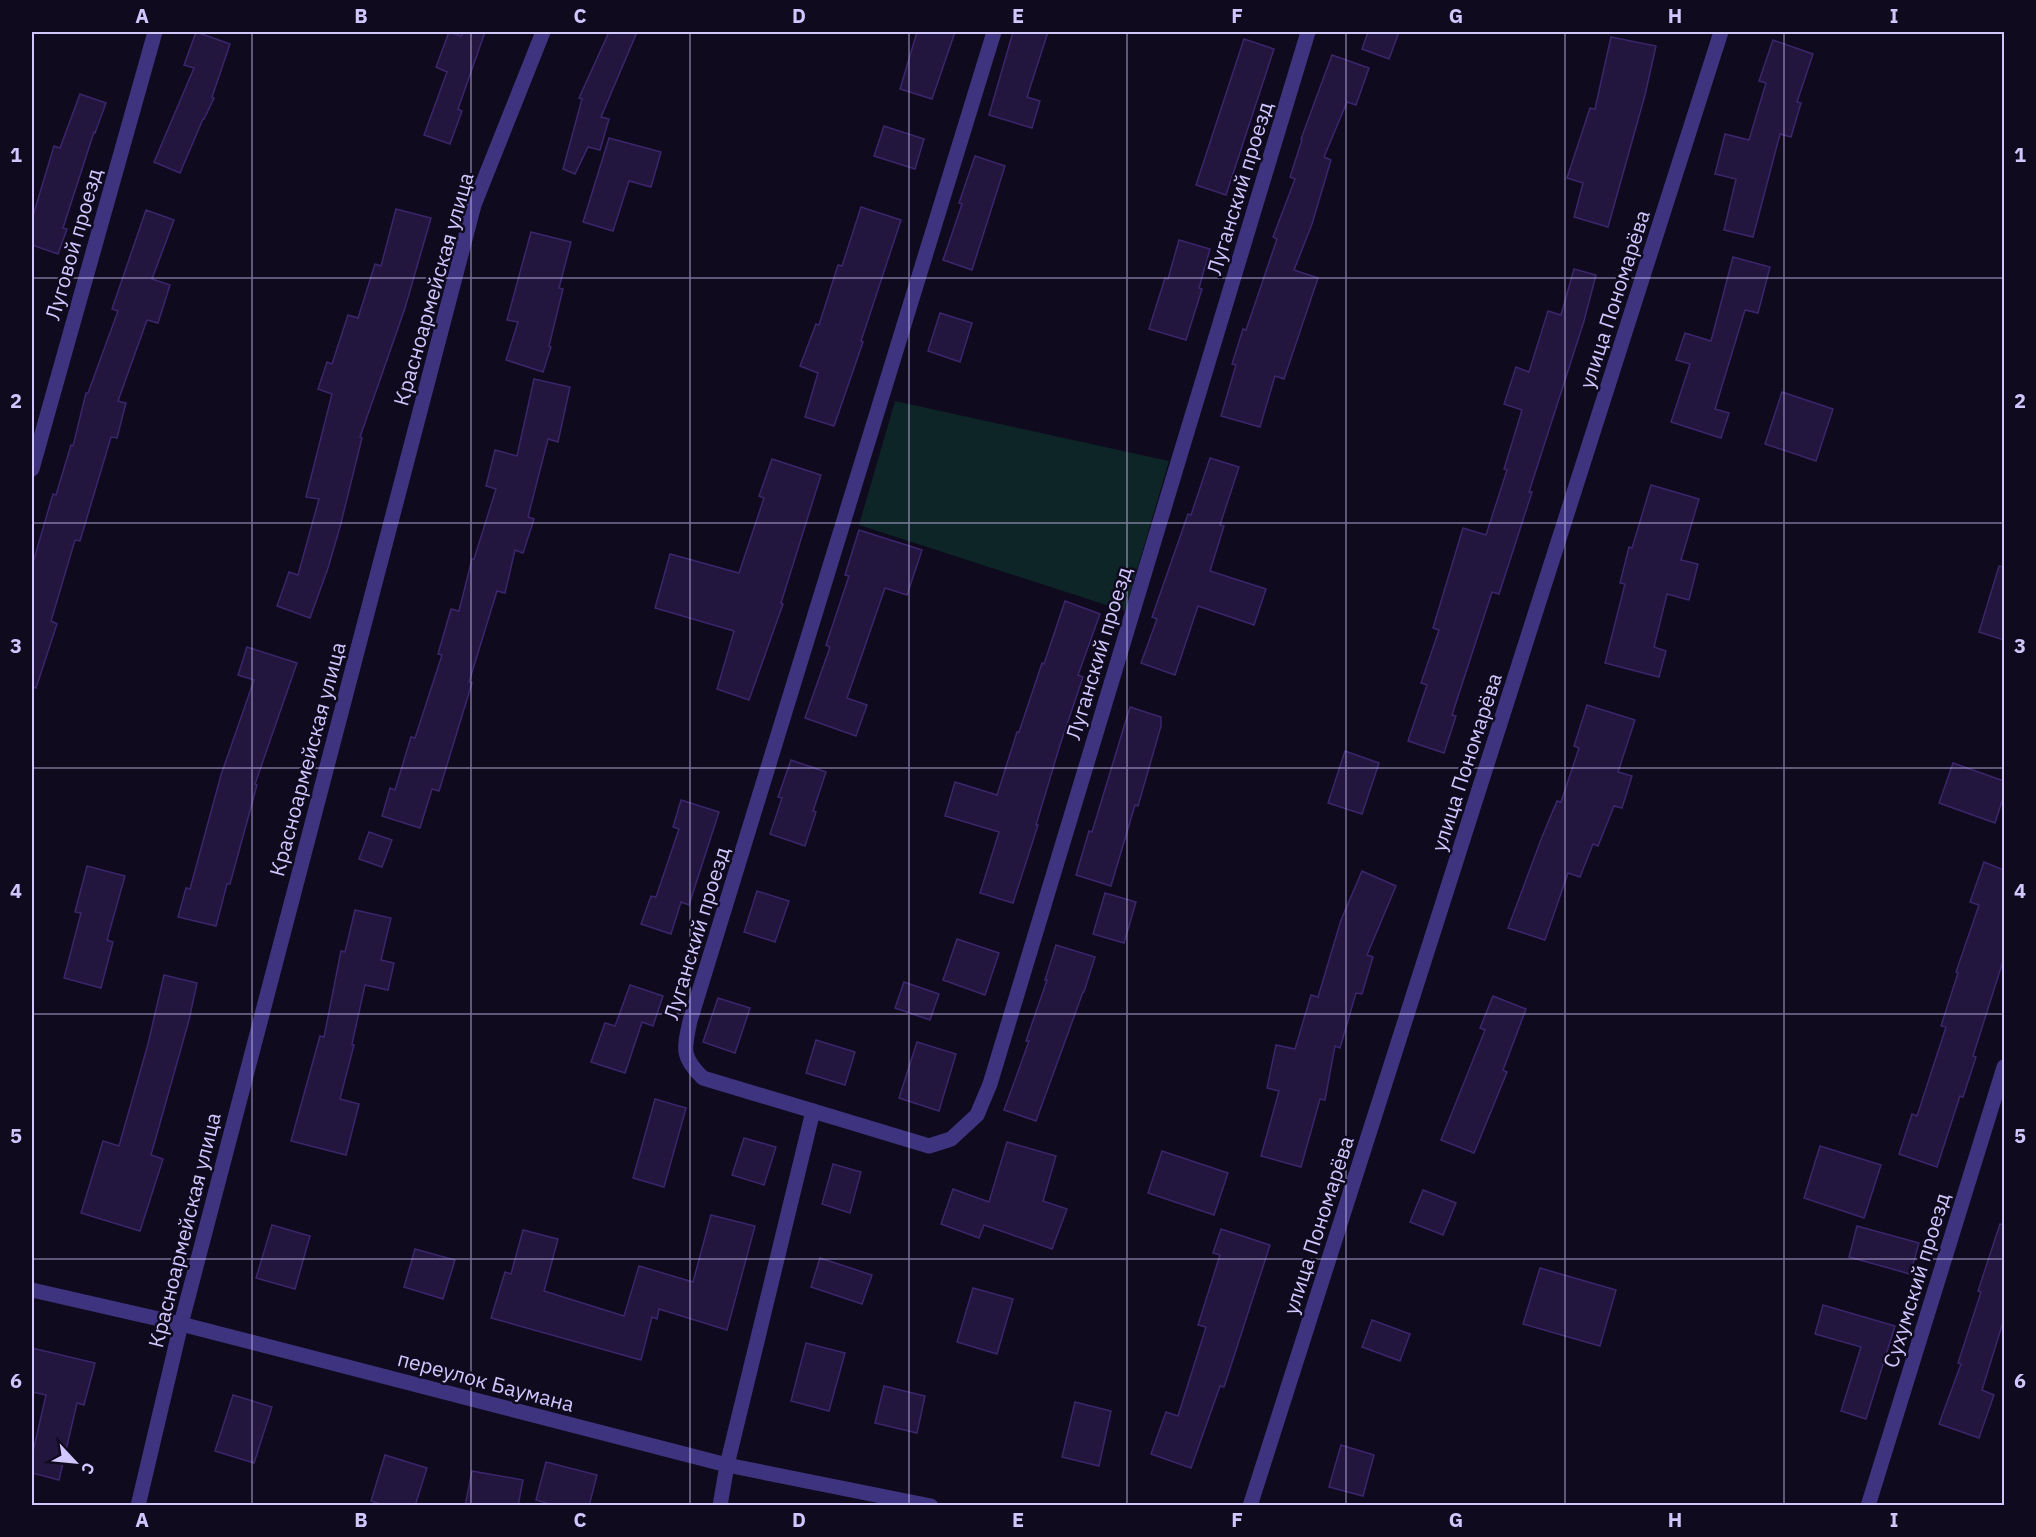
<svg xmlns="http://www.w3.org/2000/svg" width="2036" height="1537" font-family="'IBM Plex Sans',sans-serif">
  <rect width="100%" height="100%" fill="#0f0a1d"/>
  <path fill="#0d2527" d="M895,401l274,60 -44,150 -266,-86z"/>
  <g fill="#22153e" stroke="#3b266c" stroke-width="1.5">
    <path d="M196,32l34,12 -18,53 2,1 -10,21h-1l-23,54 -26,-11 40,-94 -10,-3z"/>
    <path d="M449,32l12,4 2,-4h22l-27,77 4,2 -12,33 -26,-9 23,-63 -11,-5z"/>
    <path d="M609,32h28l-36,85 8,2 -9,31 -12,-3 -13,27 -12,-5 19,-70 -3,-1z"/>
    <path d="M917,32h38l-23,67 -32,-10z"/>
    <path d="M1013,32h35l-21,65 13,4 -8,27 -43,-13z"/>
    <path d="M1368,32h31l-10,27 -27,-10z"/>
    <path d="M1611,37l45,9 -11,49 -37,132 -34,-10 9,-34 -16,-5 23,-70 5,1z"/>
    <path d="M1244,39l30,10 -48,146 -30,-10z"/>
    <path d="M1773,40l40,14 -16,48 4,1 -10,34 -11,-3 -27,103 -29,-7 12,-51 -21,-5 10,-40 24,6 17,-57 -7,-2z"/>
    <path d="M1332,55l37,13 -13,37 -9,-3 -23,55 7,3 -19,64 -18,46 24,8 -34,101 -9,-3 -15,51 -39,-11 15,-51 -4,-1 11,-35 3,1 31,-91 -4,-2 22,-58 -5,-2 12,-37 -1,-1z"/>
    <path d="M80,94l26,9 -11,30 -1,-1 -31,96 4,1 -9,25 -26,-9v-26l22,-73 6,2z"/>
    <path d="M884,126l40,13 -9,30 -41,-13z"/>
    <path d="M609,138l52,14 -10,35 -22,-6 -16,50 -30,-9z"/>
    <path d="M975,156l30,10 -33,104 -29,-10 19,-56 -3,-1z"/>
    <path d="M861,207l40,13 -40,121 2,1 -29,84 -29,-9 13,-44 -18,-7 16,-42 3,1 19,-60 4,1z"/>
    <path d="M396,209l35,9 -26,90 -45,129 2,1 -22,89 -12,41 -18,50 -33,-12 12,-34 9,3 21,-76 -13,-2 26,-103 -14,-5 9,-27 5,2 16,-49 10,3 17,-54 6,2z"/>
    <path d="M146,210l28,10 -22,59 18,6 -12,38 -11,-3 -29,81 8,2 -9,35 -6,-1 -31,104 -5,-1 -24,81 6,3 -21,64 -4,-1v-121l21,-72 3,1 15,-50 2,1 13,-53h2l30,-82 -6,-2z"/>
    <path d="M531,232l40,10 -12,46 4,1 -14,57 2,1 -8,25 -37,-12 12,-38 -11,-2z"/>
    <path d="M1179,240l31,9 -11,39 3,1 -16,51 -37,-11 16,-51 3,1z"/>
    <path d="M1733,257l37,10 -12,46 -13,-3 -30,99 14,4 -8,25 -50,-16 19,-58 -14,-4 9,-27 26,8z"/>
    <path d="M1574,269l22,6 -12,46 -55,171h3l-33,102 -7,-2 -40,123 4,1 -12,37 -36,-12 19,-56 -6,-2 18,-53 -6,-2 30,-100 23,7 21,-65 -3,-1 18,-59 -18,-6 12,-37 13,5 19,-61 13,4z"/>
    <path d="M940,313l32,10 -12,39 -32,-11z"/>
    <path d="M534,379l36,8 -12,55 -10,-3 -20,78 6,2 -11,34 -8,-3 -10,43 -8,-2 -28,91 3,1 -33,108 -7,-2 -12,39 -38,-12 8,-28 5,2 16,-53 4,1 27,-83 -4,-1 13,-45 8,2 13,-52h2l22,-70 -10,-3 9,-36 22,6z"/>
    <path d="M1782,392l51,17 -17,52 -51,-17z"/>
    <path d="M1210,458l29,9 -19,58 4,1 -14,45 56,18 -12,36 -56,-19 -23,69 -34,-12 16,-44 -5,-2 36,-103 3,1z"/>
    <path d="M772,459l49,16 -40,128 2,1 -34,96 -32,-11 17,-58 -79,-23 15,-54 69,19 25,-75 -5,-2z"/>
    <path d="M1651,485l48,14 -18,61 17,4 -9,36 -22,-6 -13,53 12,4 -7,26 -54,-14 20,-79 -5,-1 9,-36 3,1z"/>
    <path d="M859,530l63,20 -15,45 -22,-7 -38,110 20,7 -11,31 -51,-18 25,-71 -4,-2 23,-69 -4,-1z"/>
    <path d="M1999,566l5,1v73l-25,-8z"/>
    <path d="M1065,601l35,13 -22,61 5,2 -23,68 -24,80h2l-25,78 -33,-10 19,-61 -54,-16 10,-34 42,13 20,-63h2l23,-69 2,1z"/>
    <path d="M247,647l50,16 -42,121 2,1 -27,99h-3l-11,42 -38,-9 8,-29 4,1 31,-114 33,-95 -16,-5z"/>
    <path d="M1587,705l48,15 -17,52 14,4 -10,32 -8,-2 -16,40 -5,-2 -13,33 -12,-4 -23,67 -37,-12 34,-91 15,-36 4,1 18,-54 -5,-2z"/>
    <path d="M1130,707l31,10v9l-23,80 -3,-1 -24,81 -35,-11 13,-44 3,1z"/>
    <path d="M1345,751l34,12 -17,51 -34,-11z"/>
    <path d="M791,760l35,12 -13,39 3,1 -11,34 -35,-12 12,-36 -4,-1z"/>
    <path d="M1953,763l51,18v14l-9,28 -56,-20z"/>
    <path d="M681,800l38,12 -30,93 -8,-3 -10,32 -30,-10 10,-28 5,1 23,-68 -6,-2z"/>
    <path d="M369,832l23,8 -10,27 -23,-8z"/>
    <path d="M1984,862l20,8v88l-31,98 3,1 -13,40 -3,-1 -23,71 -38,-13 13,-40 5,2 29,-89 -5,-1 17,-53 -2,-1 23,-67 -9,-3z"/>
    <path d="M87,866l38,10 -18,64 6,2 -12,46 -37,-10 17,-65 -6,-1z"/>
    <path d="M1362,871l34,15 -29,69 6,2 -11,37 -6,-1 -16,55 -5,-2 -10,54 -5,-1 -19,68 -40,-11 18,-65 -12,-3 9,-43 19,4 16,-54 7,2 23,-77z"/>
    <path d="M757,891l32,10 -14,41 -31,-10z"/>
    <path d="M1105,893l31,9 -12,41 -31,-9z"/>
    <path d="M355,910l36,8 -10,42 13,3 -6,27 -23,-5 -13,59 2,1 -14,54 19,5 -13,51 -55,-14 29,-105 4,1 17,-86 4,1z"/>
    <path d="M957,939l42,14 -14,42 -42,-15z"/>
    <path d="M1056,945l39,12 -11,35h-1l-47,129 -32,-11 25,-69h-3l21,-61h-2z"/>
    <path d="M164,975l33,8 -8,37 -38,135 12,4 -23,72 -59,-18 22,-72 16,5 29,-102z"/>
    <path d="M904,982l35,12 -9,26 -35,-12z"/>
    <path d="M630,985l33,11 -10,30 -11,-4 -17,51 -34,-11 14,-39 10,3z"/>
    <path d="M1493,996l33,13 -23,61 4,2 -33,81 -33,-13 44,-110 -5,-2z"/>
    <path d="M718,998l32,10 -15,45 -32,-11z"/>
    <path d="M816,1040l39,12 -10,33 -39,-12z"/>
    <path d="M917,1042l39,12 -17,57 -40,-13z"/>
    <path d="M655,1099l31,9 -22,79 -31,-9z"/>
    <path d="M744,1138l32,9 -12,38 -32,-10z"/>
    <path d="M1007,1142l49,14 -13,45 24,8 -15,40 -68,-24 -5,13 -38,-14 12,-35 36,13z"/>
    <path d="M1820,1146l61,19 -17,53 -60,-20z"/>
    <path d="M1162,1151l66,22 -14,42 -66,-22z"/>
    <path d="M833,1164l28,8 -11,41 -28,-9z"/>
    <path d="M1423,1190l33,13 -13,32 -33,-13z"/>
    <path d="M711,1215l44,11 -28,104 -68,-21 -2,10 -5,-2 -11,43 -150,-42 14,-46 6,2 12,-44 35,9 -14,52 80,25 15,-50 54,16z"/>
    <path d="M2000,1224l4,1v94l-22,71 12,5 -15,43 -40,-14 22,-60 -3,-1 23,-71 -3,-1z"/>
    <path d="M272,1225l38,11 -15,53 -39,-11z"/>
    <path d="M1857,1226l62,17 -9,31 -61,-17z"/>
    <path d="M1221,1229l49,16 -46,142 -4,-1 -29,82 -40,-14 15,-42 12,4 28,-89 -8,-2 22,-70 -7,-2z"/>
    <path d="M415,1249l40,11 -12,39 -39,-12z"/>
    <path d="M820,1258l52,17 -10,29 -51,-17z"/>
    <path d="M1540,1268l76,22 -16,56 -77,-22z"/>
    <path d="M973,1288l40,11 -16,55 -40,-12z"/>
    <path d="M1823,1305l72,21 -29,93 -25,-8 20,-64 -46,-13z"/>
    <path d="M1372,1320l38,14 -10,27 -38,-14z"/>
    <path d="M806,1343l39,10 -16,58 -38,-10z"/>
    <path d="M32,1348l63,15 -11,42 -7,-2 -18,77 -27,-7v-17l14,-61 -14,-3z"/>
    <path d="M884,1386l41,10 -8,37 -42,-10z"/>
    <path d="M233,1395l39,12 -18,56 -39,-12z"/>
    <path d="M1075,1402l36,9 -12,55 -37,-9z"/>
    <path d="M1341,1445l33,10 -11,41 -34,-9z"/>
    <path d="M385,1455l42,13 -12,38h-29l-15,-5z"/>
    <path d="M546,1462l51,13 -8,31h-32l-21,-6z"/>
    <path d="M472,1471l51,9 -5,26h-53z"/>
  </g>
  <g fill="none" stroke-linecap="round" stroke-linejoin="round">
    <g stroke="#3e337e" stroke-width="15">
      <path d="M32,469l123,-437"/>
      <path d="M813,1111l116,35 22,-7 26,-24 13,-31 318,-1052"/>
      <path d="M138,1506l43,-182 293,-1119 69,-173"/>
      <path d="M720,1506l7,-41 86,-354 -110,-33c-22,-21 -19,-29 -13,-57l304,-989"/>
      <path d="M1250,1506l471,-1474"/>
      <path d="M1868,1506l136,-439"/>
    </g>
    <path stroke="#3e337e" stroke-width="15" d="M32,1290l149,34 546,141 204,41"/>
  </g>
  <path fill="none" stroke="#d2c6ff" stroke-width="1.5" stroke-opacity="0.55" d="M252,32v1474M471,32v1474M690,32v1474M909,32v1474M1127,32v1474M1346,32v1474M1565,32v1474M1784,32v1474M32,278h1972M32,523h1972M32,768h1972M32,1014h1972M32,1259h1972"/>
  <g text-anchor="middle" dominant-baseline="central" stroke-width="5" stroke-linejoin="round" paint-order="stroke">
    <g font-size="21" fill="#d2c6ff" stroke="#0f0a1d">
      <text transform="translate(1239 188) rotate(-73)">Луганский проезд</text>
      <text transform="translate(73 244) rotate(-74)">Луговой проезд</text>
      <text transform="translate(433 289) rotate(-74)">Красноармейская улица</text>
      <text transform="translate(1614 299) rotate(-72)">улица Пономарёва</text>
      <text transform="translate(1098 653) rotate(-73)">Луганский проезд</text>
      <text transform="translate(307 759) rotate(-75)">Красноармейская улица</text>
      <text transform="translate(1466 762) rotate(-72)">улица Пономарёва</text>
      <text transform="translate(696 933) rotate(-73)">Луганский проезд</text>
      <text transform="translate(1318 1225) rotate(-72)">улица Пономарёва</text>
      <text transform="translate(184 1230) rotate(-76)">Красноармейская улица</text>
      <text transform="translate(1916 1280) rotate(-73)">Сухумский проезд</text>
      <text transform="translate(486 1381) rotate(15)">переулок Баумана</text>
    </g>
  </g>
  <rect width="2036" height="1537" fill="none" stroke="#0f0a1d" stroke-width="66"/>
  <g transform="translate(75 1462) rotate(116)" stroke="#0f0a1d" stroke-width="4.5" paint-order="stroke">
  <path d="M0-4.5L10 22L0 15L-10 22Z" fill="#d2c6ff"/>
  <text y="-9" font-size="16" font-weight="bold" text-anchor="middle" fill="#d2c6ff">С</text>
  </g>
  <rect x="33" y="33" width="1970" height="1471" fill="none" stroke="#d2c6ff" stroke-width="2"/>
  <g font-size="20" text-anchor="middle" font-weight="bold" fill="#d2c6ff">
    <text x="142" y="23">A</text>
    <text x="361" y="23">B</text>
    <text x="580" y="23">C</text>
    <text x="799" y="23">D</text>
    <text x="1018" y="23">E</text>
    <text x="1237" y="23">F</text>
    <text x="1456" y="23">G</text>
    <text x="1675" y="23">H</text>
    <text x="1894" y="23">I</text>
    <text x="16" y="162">1</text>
    <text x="2020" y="162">1</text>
    <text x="16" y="408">2</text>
    <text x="2020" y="408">2</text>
    <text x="16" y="653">3</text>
    <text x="2020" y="653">3</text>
    <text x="16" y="898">4</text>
    <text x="2020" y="898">4</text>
    <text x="16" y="1143">5</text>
    <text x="2020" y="1143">5</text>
    <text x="16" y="1388">6</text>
    <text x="2020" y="1388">6</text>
    <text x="142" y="1527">A</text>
    <text x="361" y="1527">B</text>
    <text x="580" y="1527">C</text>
    <text x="799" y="1527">D</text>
    <text x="1018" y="1527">E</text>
    <text x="1237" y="1527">F</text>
    <text x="1456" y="1527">G</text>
    <text x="1675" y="1527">H</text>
    <text x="1894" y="1527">I</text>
  </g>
</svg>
